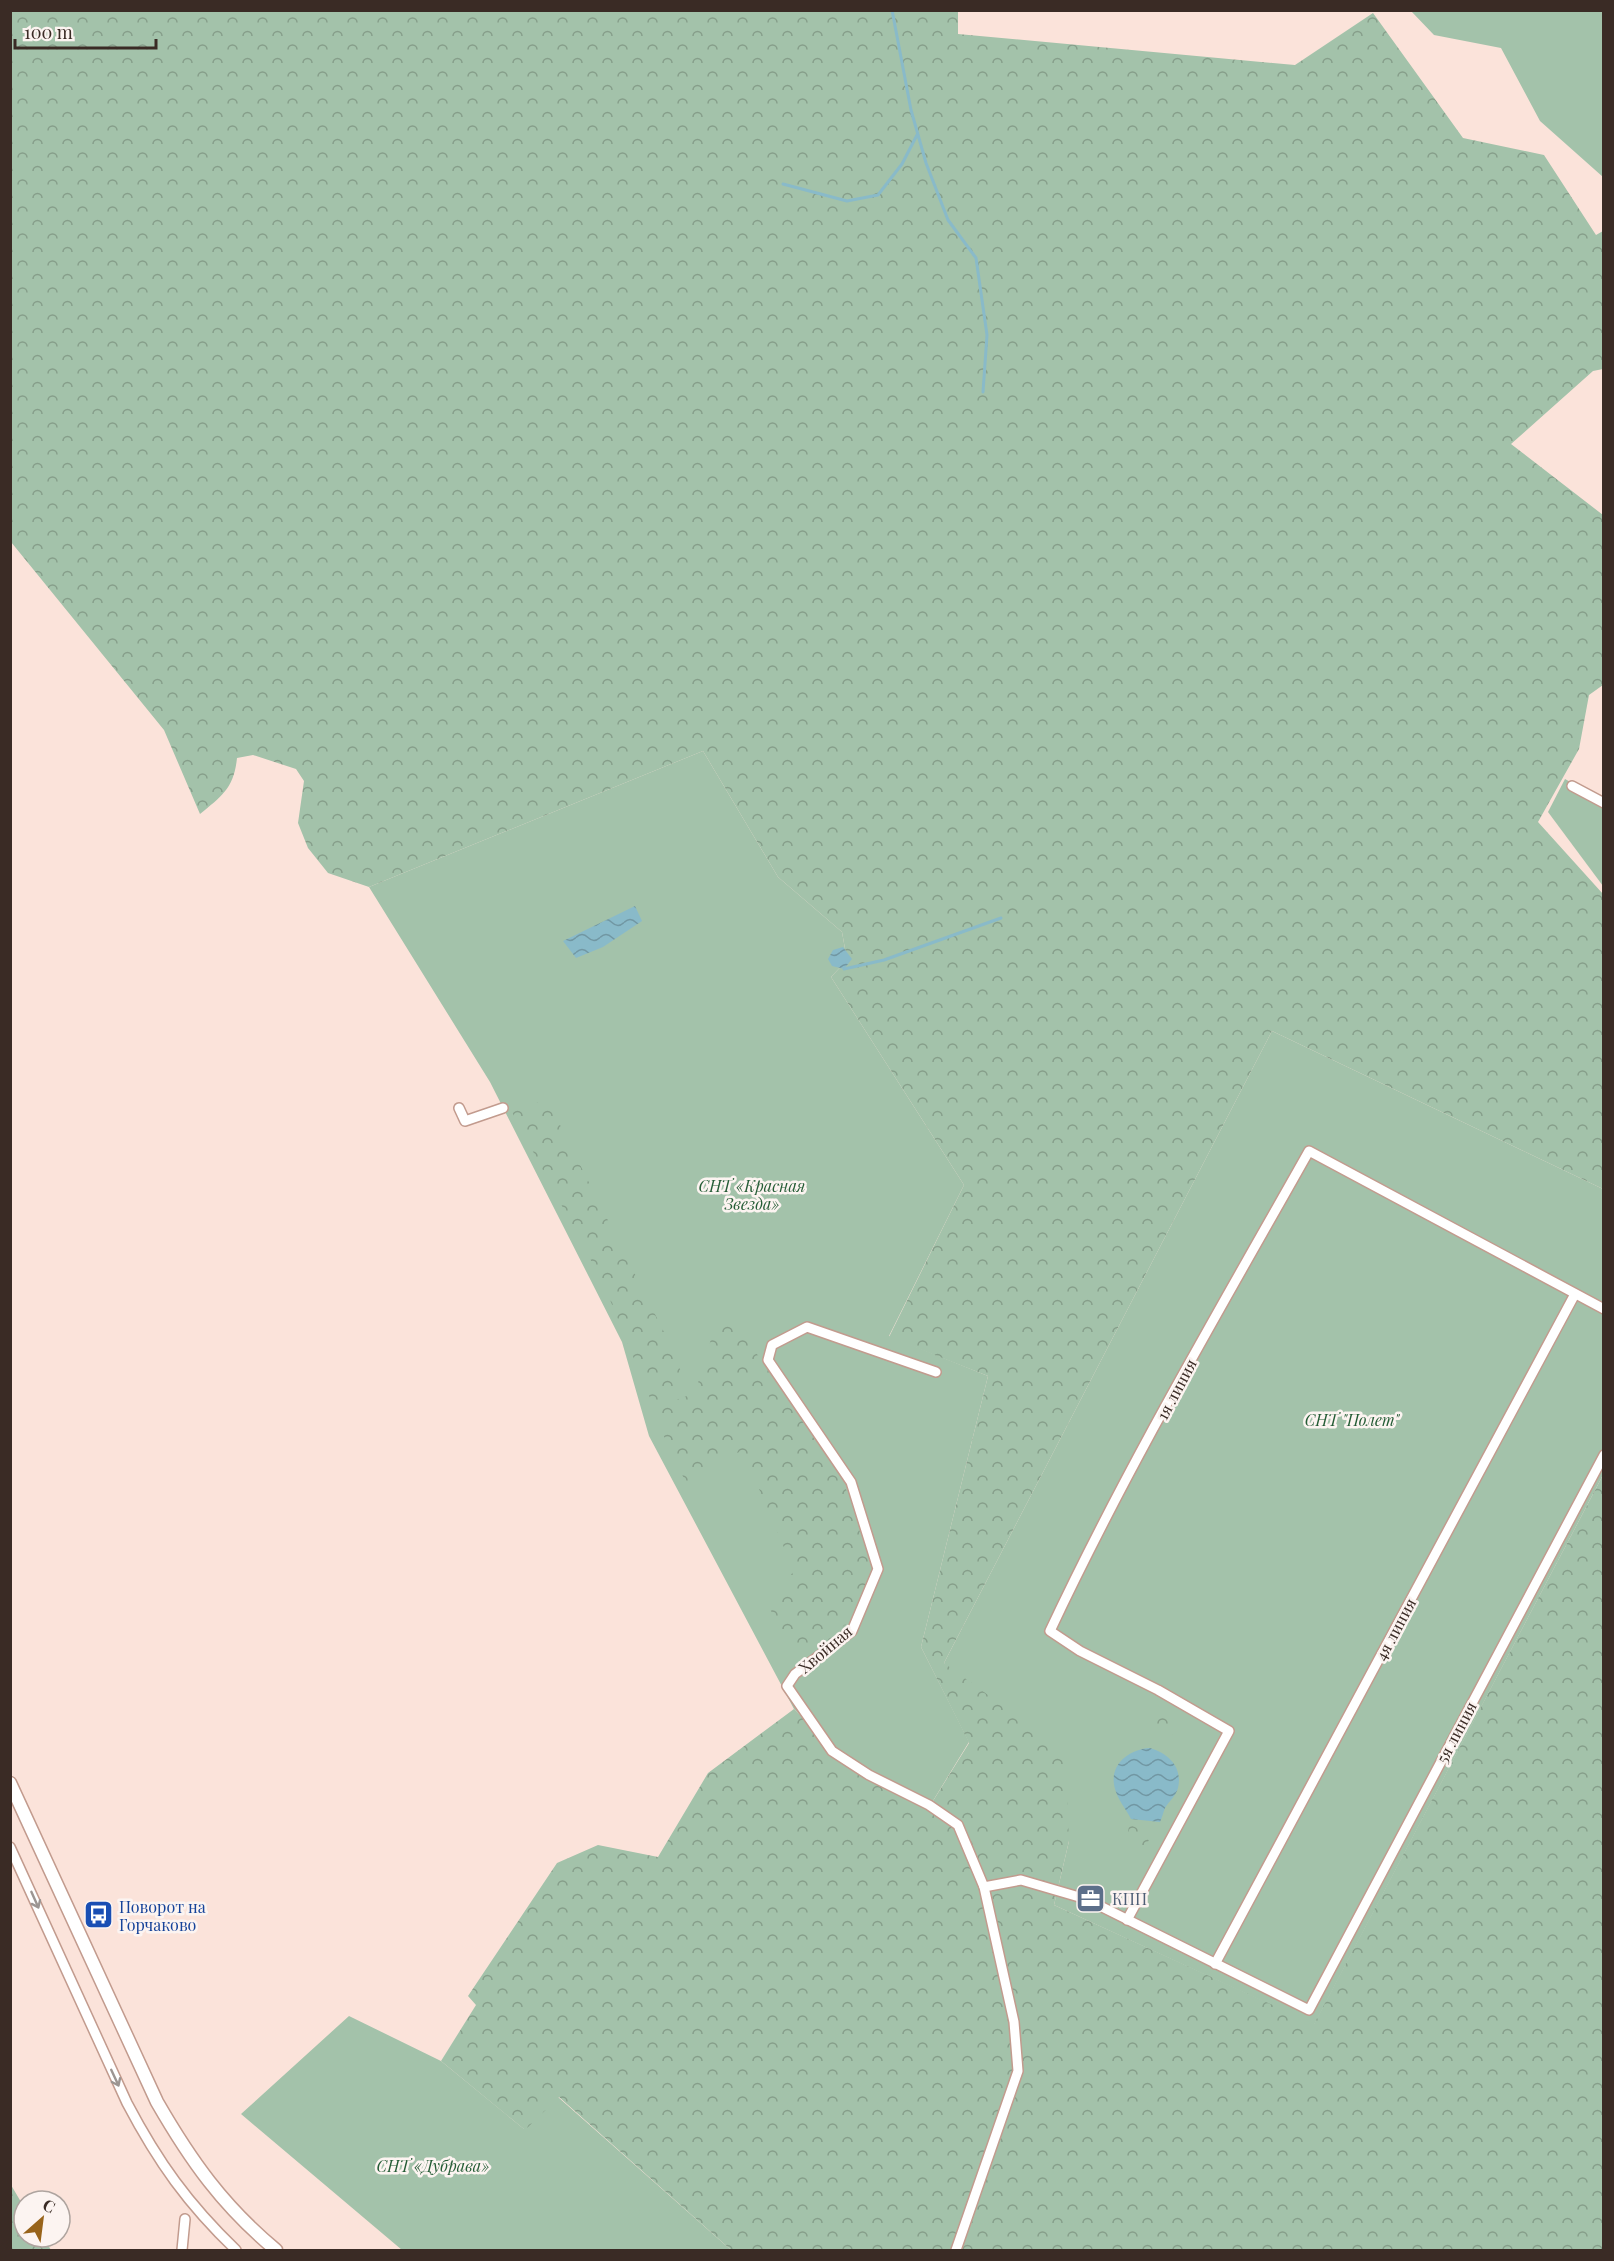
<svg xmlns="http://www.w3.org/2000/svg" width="1614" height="2261" font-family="'Playfair Display',serif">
  <defs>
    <pattern id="forest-crowns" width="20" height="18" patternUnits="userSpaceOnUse" patternTransform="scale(1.5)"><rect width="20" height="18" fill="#a3c2aa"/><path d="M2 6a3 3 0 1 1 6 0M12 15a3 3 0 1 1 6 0" fill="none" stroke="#869e8a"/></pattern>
    <pattern id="water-waves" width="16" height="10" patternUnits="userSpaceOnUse" patternTransform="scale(1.5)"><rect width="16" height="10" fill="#89bac9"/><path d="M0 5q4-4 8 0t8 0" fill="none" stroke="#7197a3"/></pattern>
  </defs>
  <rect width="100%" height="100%" fill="#fbe3da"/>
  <g fill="#a3c2aa">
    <path d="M1411,11h192v166l-63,-56 -39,-73 -67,-13z"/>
    <path d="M703,751l75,126 64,55 5,28 -16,17 133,208 -75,151 99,40 -67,271 48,95 -41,67 -68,-38 -66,-62 -145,-273 -27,-94 -132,-260 -121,-195z"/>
    <path d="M1565,779l38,21v86l-55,-74z"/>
    <path d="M1272,1031l331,158v286l-289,550 -260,-120 15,-64 -125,-178z"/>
    <path d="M349,2016l92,45 83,68 34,-32 173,153h-329l-161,-136z"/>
  </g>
  <g fill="url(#forest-crowns)">
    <path d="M958,10v24l337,31 78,-52 90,125 81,17 52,80 7,-4v138l-10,2 -82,73 92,71v170l-14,10 -10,54 -41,73 65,72v295l-331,-158 -328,632 121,88 4,90 -15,64 260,119 289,-549v775h-872l-172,-153 -34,33 -84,-69 35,-56 -8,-9 89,-133 41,-18 60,12 50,-84 86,-64 66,62 68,38 41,-66 -48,-96 67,-271 -99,-39 75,-152 -133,-208 16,-17 -5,-28 -64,-55 -75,-126 -334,136 -41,-14 -20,-25 -10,-25 6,-42 -8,-12 -43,-14 -16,3c-3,30 -15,38 -37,56l-36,-84 -153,-188 -1,-531z"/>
    <path d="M547,1099l124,247 17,44 -36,13 -48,-118 -92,-173z"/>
    <path d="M734,1320l110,163 29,89 -27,52 -32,30 -32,-15 -14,-36 26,-32 -34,-80 -21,-39 -51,35 -37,-78 44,-16 19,-64z"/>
    <path d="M1150,1710l28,11 -8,19 -29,-13z"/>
    <path d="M1129,1824l22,11 -7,16 -17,-8z"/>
    <path d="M11,2185l13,22v30h19l8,13h-40z"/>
  </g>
  <g fill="url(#water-waves)">
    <path d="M635,906l7,15 -39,26 -27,11 -13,-17z"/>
    <path d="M843,947l9,12 -8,10 -12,-3 -4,-7 5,-9z"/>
    <path d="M1150,1748c18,5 33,19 28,40 -2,8 -9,13 -13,20 -2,5 -3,10 -5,14l-29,-3c-5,-10 -13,-19 -16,-30 -7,-24 14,-40 35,-41z"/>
  </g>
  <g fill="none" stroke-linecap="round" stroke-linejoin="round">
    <g stroke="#89bac9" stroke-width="3">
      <path d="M892,10l19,100 15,53 22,57 28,38 11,77 -4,57"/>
      <path d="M783,184l64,17 31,-6 24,-31 15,-29"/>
      <path d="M844,969l40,-9 117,-42"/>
    </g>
    <defs>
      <g id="street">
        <path d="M1572,786l32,17"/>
        <path d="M459,1108l6,13 38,-13"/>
        <path d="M936,1372l-129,-45 -35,18 -4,15 83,122 27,87 -26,62 -57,43 -8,12 45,65 37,24 60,30 29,20 26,62 30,135 4,49 -62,179"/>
        <path d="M10,1847l117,256c31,59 61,101 109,147"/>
        <path d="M984,1887l37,-7 65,19 223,111 295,-555"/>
        <path d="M1127,1920l102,-189 -71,-41 -78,-39 -30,-20c77,-164 170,-322 259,-480l295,158"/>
        <path d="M1215,1964l360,-670"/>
        <path d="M182,2250l3,-31"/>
      </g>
      <path id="secondary" d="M10,1783l147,319c34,59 66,104 119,148"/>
    </defs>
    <use href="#street" stroke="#c29b8e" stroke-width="12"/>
    <use href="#secondary" stroke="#c29b8e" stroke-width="15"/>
    <use href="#street" stroke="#fff" stroke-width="9"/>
    <use href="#secondary" stroke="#fff" stroke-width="12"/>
  </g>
  <defs><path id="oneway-shaft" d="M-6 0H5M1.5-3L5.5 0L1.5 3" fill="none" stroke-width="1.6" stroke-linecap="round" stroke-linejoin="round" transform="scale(1.5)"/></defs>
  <g stroke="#9c9592">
    <use href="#oneway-shaft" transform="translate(35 1900) rotate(66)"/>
    <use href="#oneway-shaft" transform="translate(115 2078) rotate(65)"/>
  </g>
  <defs>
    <symbol id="office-square" viewBox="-11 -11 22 22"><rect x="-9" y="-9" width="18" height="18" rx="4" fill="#5c6f8a" stroke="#fcf4f1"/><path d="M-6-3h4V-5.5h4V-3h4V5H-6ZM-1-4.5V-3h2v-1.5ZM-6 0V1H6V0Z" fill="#fff"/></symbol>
    <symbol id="bus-square" viewBox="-11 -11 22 22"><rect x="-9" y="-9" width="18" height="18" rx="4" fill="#1a4fb4" stroke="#fcf4f1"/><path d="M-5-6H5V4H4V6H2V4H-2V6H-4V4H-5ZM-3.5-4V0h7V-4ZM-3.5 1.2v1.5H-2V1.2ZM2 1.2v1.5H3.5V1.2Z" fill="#fff"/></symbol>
  </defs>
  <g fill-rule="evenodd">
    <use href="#office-square" x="1074" y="1882" width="33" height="33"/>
    <use href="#bus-square" x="82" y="1898" width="33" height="33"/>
  </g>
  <g text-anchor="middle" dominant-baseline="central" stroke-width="5" stroke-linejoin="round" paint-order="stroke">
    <g font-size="16" font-style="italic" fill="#245c35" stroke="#fcf4f1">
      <text x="752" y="1185">СНТ «Красная<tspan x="752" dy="18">Звезда»</tspan></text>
      <text x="1352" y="1419">СНТ "Полет"</text>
      <text x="433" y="2165">СНТ «Дубрава»</text>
    </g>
    <g font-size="16" fill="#3a2b25" stroke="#fcf4f1">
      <text transform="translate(1176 1389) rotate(-62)">1я линия</text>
      <text transform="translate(1395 1629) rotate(-62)">4я линия</text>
      <text transform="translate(825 1649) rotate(-40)">Хвойная</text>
      <text transform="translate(1456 1732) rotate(-62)">5я линия</text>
    </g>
    <g font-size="16" fill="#4e5e75" stroke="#fcf4f1" text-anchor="start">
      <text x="1112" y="1898">КПП</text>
    </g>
    <g font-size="16" fill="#164399" stroke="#fcf4f1" text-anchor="start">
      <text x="119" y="1906">Поворот на<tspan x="119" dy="18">Горчаково</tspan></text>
    </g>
  </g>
  <rect width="1614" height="2261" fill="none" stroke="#3a2b25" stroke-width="24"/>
  <g transform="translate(42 2219) rotate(28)"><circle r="28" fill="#fcf4f1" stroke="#aea49f" stroke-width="1.5"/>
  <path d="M0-4.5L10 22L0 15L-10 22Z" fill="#98631a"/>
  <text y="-9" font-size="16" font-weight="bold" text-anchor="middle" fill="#3a2b25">С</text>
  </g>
  <path d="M15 39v9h141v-9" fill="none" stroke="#3a2b25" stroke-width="3"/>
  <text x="24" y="39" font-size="18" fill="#3a2b25" stroke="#fcf4f1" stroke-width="4.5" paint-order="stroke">100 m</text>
</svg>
